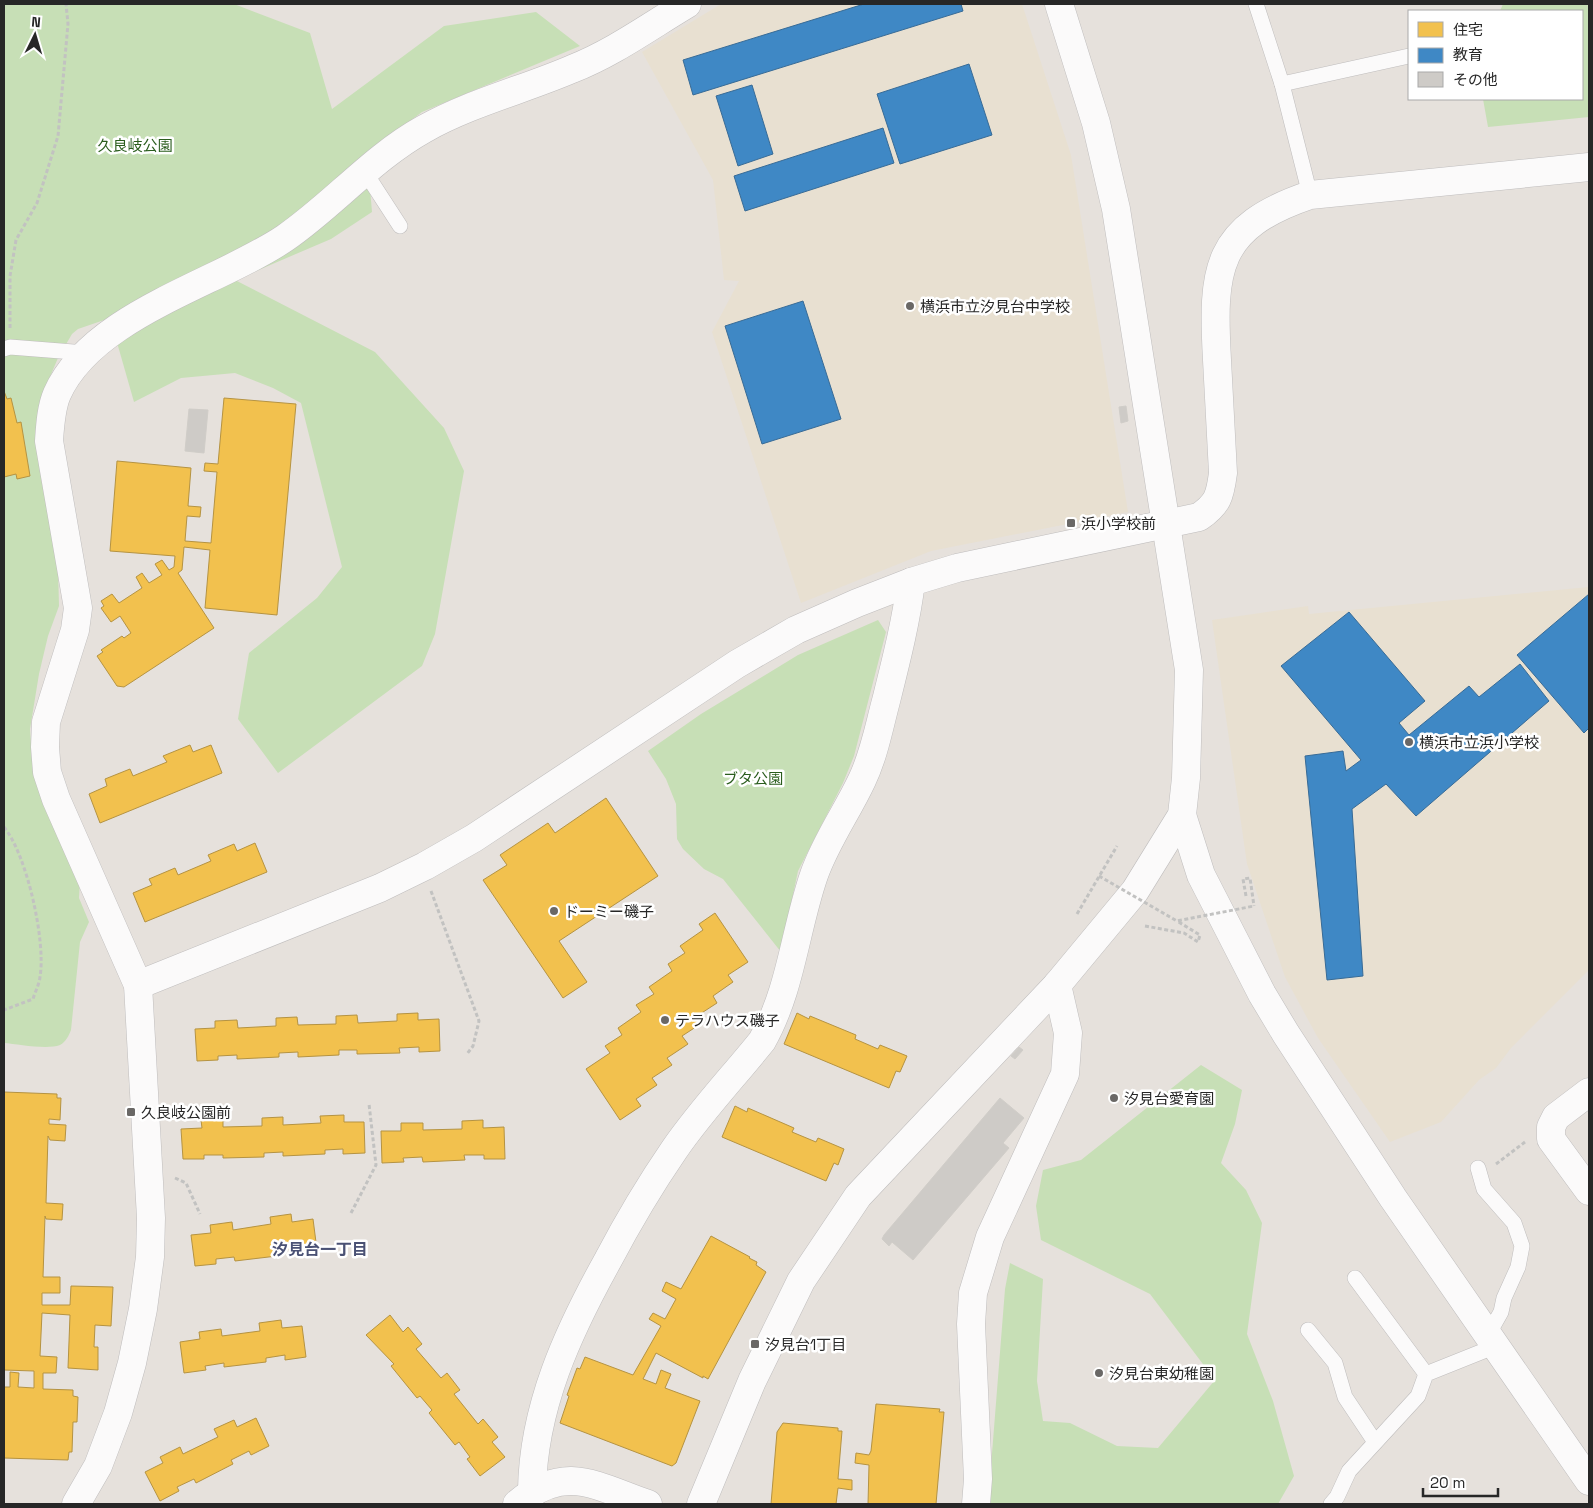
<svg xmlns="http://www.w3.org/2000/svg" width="1593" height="1508" font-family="'Space Grotesk','Noto Sans JP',sans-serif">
  <rect width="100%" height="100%" fill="#e6e1dc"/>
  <g fill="#e8e0d1">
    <path d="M721,4h301l49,151 57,357 -197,39 -130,52 -89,-271 27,-51 -15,-1 -11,-100 -71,-128z"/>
    <path d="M1589,587v383l-78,78 -15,20 -17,12 -38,42 -51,20 -72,-104 -33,-61 -38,-113 -35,-244 96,-14 1,8z"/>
  </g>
  <g fill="#c7dfb6">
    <path d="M4,4h230l76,29 22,76 112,-83 92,-14 44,34 -158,66 -55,41 5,59 -41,27 -96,41 140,72 69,76 20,43 -29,163 -13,32 -144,107 -40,-54 11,-66 68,-55 25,-31 -41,-164 -28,-15 -38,-15 -54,5 -47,24 -24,-84 -32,11 -6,5 -14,24 -18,42 -1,55 19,114 1,37 -11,30 -9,38 -9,55 2,30 48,121 -1,18 10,24 -9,20 -9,88c-2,5 -5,12 -11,15 -13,5 -43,-1 -56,-2z"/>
    <path d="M1503,4h84l2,3v110l-101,10 -5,-28h99v-88h-82z"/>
    <path d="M878,620l8,12 -32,124 -11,27 -45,88 -17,81 -58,-73 -19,-10 -21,-20 -6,-10 -1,-35 -10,-25 -18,-28 53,-37 97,-59z"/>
    <path d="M1201,1065l41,25 -7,34 -14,39 25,27 16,33 -15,111 26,67 21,75 -16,28h-290l17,-215 5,-26 33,16 -6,102 6,40 27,2 47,23 41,2 57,-68 -65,-86 -109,-54 -5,-34 7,-36 38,-10z"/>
  </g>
  <g fill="#f2c14e" stroke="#b59342">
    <path d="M4,391l3,8 4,-1 6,25 4,-1 9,54 -13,3 -1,-5 -12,3z"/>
    <path d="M224,398l72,6 -19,211 -72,-7 5,-58 -26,-3 -2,23 -4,3 36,55 -90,59 -7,-1 -20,-30 6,-4 -2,-2 21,-14 2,2 7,-5 -11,-17 -9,6 -10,-14 3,-2 -3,-5 11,-7 7,9 23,-15 -6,-11 6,-4 7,10 13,-8 -7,-11 7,-4 7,10 5,-3 1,-11 -65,-5 7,-90 74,7 -3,38 13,1 -1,10 -13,-1 -2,25 26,2 6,-71 -13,-1 1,-8 13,1z"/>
    <path d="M190,745l3,7 18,-7 11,28 -122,50 -11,-29 18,-8 -2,-7 25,-10 3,7 34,-14 -4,-6z"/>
    <path d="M606,798l52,78 -99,65 28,41 -24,16 -80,-118 24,-15 -7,-10 48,-32 7,10z"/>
    <path d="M255,843l12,29 -122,50 -12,-29 19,-8 -3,-6 26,-11 3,7 33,-14 -3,-6 26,-11 3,7z"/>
    <path d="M715,913l33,49 -20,13 5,7 -20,14 4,7 -20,13 5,7 -20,13 6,8 -21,14 5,7 -20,13 5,7 -21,14 5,7 -21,14 -34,-51 24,-16 -5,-7 17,-11 -4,-7 23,-16 -5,-7 18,-11 -5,-7 23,-16 -4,-7 17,-11 -5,-7 23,-16 -4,-6z"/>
    <path d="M418,1013v7l21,-1 1,32 -21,1v-5l-20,1 1,5 -43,1v-4h-18v5l-41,2v-5l-19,1v4l-42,2v-4l-19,1v4l-21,1 -2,-32 20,-1v-7l22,-1 1,8 38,-2v-8l21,-1 1,8 38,-1v-8l21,-1 1,8 39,-2v-7z"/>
    <path d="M797,1013l12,6 1,-3 46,19 -1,4 23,10 2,-4 27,11 -7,16 -4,-1 -7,17 -105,-44z"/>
    <path d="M4,1092l53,2v4h4l-1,22 -11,-1v5l17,1 -1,16 -15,-1 -2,-4 -2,67 17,1 -1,16 -16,-1 -1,-3 -2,61h17v16h-18v12h28l1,-19 42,1 -2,39 -16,-1 -1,22h4v23l-30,-2 2,-53 -28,-2 -2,43 17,1 -1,16h-13v16l30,1v6l5,1 -1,25h-4l-1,30h-3l-1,8 -64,-2v-71h6v-15l9,1 -1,14 16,1v-17l-30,-1z"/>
    <path d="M735,1106l12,6 1,-4 46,20 -2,4 24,10 2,-4 26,11 -6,16 -4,-2 -8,18 -104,-44z"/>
    <path d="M344,1115v7h20l1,31 -22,1v-5l-18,1v4l-42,2v-4l-19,1v4l-41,1v-3h-19v4h-21l-2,-30 21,-1 -1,-8h22v7l39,-1v-8l21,-1v8l38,-2 -1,-7z"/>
    <path d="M483,1120v8l21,-1 1,32h-21v-4h-20l1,5 -42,2 -1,-5 -19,1 1,4 -22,1 -1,-32h20v-8h22v7l39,-1v-8z"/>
    <path d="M291,1214l1,8 21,-3 4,31 -21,3v-4l-20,2 1,5 -42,5 -1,-4 -18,2v5l-21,2 -4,-31 20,-2 -1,-8 22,-3 1,8 38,-6 -1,-7z"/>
    <path d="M711,1236l39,21 -1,1 8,4 -1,3 10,7 -58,107 -5,-3v2l-47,-25 -13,26 13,5 5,-14 10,4 -6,14 35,13 -24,62 -4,3 -112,-43 9,-27 -2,-1 10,-27 3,1 5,-12 48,18 28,-49 -12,-7 4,-6 12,6 11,-20 -14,-8 4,-9 15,7z"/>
    <path d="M390,1315l13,17 5,-5 14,17 -6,5 25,29 6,-5 13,17 -6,4 24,30 5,-5 15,18 -6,5 13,15 -25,19 -13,-17 3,-2 -11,-15 -4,3 -26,-32 3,-3 -12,-14 -3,2 -26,-32 3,-2 -28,-29z"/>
    <path d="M281,1320l1,8 20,-2 4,31 -21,3v-5l-19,3v4l-42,5v-4l-19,3 1,4 -22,3 -4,-31 20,-3 -1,-7 22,-3 1,7 38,-5 -1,-8z"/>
    <path d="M876,1404l64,5 -1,3h5l-8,92h-68l1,-39 -14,-2 1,-10 13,2 2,-4z"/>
    <path d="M256,1418l13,28 -18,9 -2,-4 -18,9 2,4 -37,19 -2,-4 -17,8 2,4 -19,10 -15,-29 18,-9 -3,-6 20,-10 3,7 35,-17 -4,-8 20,-9 3,7z"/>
    <path d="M783,1423l55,5v3h4l-4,48 14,1v10l-14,-2 -2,16h-65l6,-72z"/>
  </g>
  <g fill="#3f88c5" stroke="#386b96">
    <path d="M864,4h97l2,7 -270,84 -10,-35z"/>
    <path d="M969,64l23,71 -92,29 -23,-70z"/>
    <path d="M752,85l21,69 -35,12 -22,-70z"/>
    <path d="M883,128l11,35 -149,48 -11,-35z"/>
    <path d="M803,301l38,118 -79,25 -37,-118z"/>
    <path d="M1589,594v134l-5,5 -67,-78z"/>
    <path d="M1349,612l76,89 -26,22 10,12 60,-49 10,11 41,-33 29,37 -133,115 -30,-32 -34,25 11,167 -36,4 -22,-224 38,-5 3,20 15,-11 -80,-94z"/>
  </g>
  <g fill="#cecbc7" stroke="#d0cdc8">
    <path d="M1126,406l2,15 -7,2 -2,-16z"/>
    <path d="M189,409l19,1 -4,43 -19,-2z"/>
    <path d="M1019,1047l4,3 -8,9 -4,-3z"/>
    <path d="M1000,1098l24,20 -21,25 6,5 -96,112 -21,-18 -3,4 -7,-7 2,-4z"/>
  </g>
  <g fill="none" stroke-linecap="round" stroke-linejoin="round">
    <defs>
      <g id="lane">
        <path d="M1256,4l26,80 28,111"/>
        <path d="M1282,84l127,-28"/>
        <path d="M365,172l35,54"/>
        <path d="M4,349l6,-2 76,6"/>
        <path d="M1478,1168l6,21 30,34 8,23 -4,21 -14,31 -3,14 -13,23"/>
        <path d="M1355,1278l71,96"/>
        <path d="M1308,1330l27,33 10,34 30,45"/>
        <path d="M1331,1504l6,-7 12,-26 69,-75 8,-22 70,-28"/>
      </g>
      <g id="street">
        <path d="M1182,815l19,60 61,119 24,40 107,164 196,283"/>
        <path d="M1589,1092l-33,25 -5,10v12l38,52"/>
        <path d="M532,1491c1,-84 36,-159 76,-231 20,-38 42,-75 66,-110 26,-38 59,-73 88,-109 29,-51 33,-111 52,-166 12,-34 33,-63 48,-95 12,-25 17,-53 24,-79 10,-40 20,-79 25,-119"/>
        <path d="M976,1504l2,-25 -7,-155 2,-31 17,-56 75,-163 3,-41 -11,-48"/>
      </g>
      <g id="secondary">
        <path d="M138,985l242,-97 45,-22 49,-28 263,-174 59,-34 61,-27 54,-21 46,-14 242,-51c19,-13 21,-21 24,-44 -2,-37 -4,-75 -6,-113 -5,-91 -2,-133 93,-165l279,-28"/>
        <path d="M76,1504l22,-38 20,-53 14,-50 11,-54 7,-52 1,-39 -13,-233 -82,-186 -9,-27 -2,-25 1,-25 29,-92 3,-22 -29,-167c1,-15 2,-33 8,-47 35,-79 160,-110 228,-156 48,-33 87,-80 139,-109 46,-26 99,-39 148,-60 41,-16 78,-43 115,-65"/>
        <path d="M517,1504c48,-41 79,-18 131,0"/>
        <path d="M701,1504l51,-123 49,-100 57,-85 199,-211 78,-94 47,-76 4,-37 3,-108 -73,-461 -20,-86 -37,-119"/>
      </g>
    </defs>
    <use href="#lane" stroke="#bfbdbd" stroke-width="16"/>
    <use href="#street" stroke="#bfbdbd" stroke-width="29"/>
    <use href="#secondary" stroke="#bfbdbd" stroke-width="29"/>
    <g stroke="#c2c2c1" stroke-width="3" stroke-dasharray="4 2.5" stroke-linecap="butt">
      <path d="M10,328v-52l6,-36 21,-37 21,-67 10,-112 -2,-20"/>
      <path d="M4,827c23,28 42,114 36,150 -1,8 -5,15 -7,22l-29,11"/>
      <path d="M431,891l48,130 -6,25 -6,8"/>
      <path d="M1246,896l-3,-17 7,-1 4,28"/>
      <path d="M1077,914l40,-68"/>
      <path d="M1145,926l39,7 14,9 2,-7 -23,-14"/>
      <path d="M1496,1164l29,-22"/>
      <path d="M175,1178l11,5 14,31"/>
      <path d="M351,1213l25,-48 -7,-61"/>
    </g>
    <use href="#lane" stroke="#fbfafa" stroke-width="15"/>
    <use href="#street" stroke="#fbfafa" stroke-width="28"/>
    <use href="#secondary" stroke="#fbfafa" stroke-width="28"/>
    <path stroke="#c2c2c1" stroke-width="3" stroke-dasharray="4 2.5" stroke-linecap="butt" d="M1099,876l78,45 77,-15"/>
  </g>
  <g fill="#6a6866" stroke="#fff" stroke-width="2">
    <circle cx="910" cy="306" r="5"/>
    <rect x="1066" y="518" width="10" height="10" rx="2.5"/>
    <circle cx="1409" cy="742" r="5"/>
    <circle cx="554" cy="911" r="5"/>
    <circle cx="665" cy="1020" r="5"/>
    <circle cx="1114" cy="1098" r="5"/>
    <rect x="126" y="1107" width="10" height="10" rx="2.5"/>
    <rect x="750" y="1339" width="10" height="10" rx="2.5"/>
    <circle cx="1099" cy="1373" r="5"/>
  </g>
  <g text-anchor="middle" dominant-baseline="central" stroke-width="5" stroke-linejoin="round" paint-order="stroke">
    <g font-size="15" fill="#2a5d1d" stroke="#fff">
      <text x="135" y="145">久良岐公園</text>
      <text x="753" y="778">ブタ公園</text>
    </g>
    <g font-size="15" fill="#272727" stroke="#fff" text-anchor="start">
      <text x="920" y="306">横浜市立汐見台中学校</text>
      <text x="1081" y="523">浜小学校前</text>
      <text x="1419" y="742">横浜市立浜小学校</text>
      <text x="564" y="911">ドーミー磯子</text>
      <text x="675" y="1020">テラハウス磯子</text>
      <text x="1124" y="1098">汐見台愛育園</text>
      <text x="141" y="1112">久良岐公園前</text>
      <text x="765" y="1344">汐見台1丁目</text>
      <text x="1109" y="1373">汐見台東幼稚園</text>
    </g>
    <g font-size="16" font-weight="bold" fill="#4a5174" stroke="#fff">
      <text x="320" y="1249">汐見台一丁目</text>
    </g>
  </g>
  <rect width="1593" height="1508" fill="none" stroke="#272727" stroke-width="10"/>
  <rect x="1408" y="10" width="175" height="90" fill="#ffffff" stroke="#a9a9a9"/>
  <rect x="1418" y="22" width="25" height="15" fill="#f2c14e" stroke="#a9a9a9"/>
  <text x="1453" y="35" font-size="15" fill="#272727">住宅</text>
  <rect x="1418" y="48" width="25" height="15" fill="#3f88c5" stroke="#a9a9a9"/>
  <text x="1453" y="60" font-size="15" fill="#272727">教育</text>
  <rect x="1418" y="72" width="25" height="15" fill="#cecbc7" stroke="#a9a9a9"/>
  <text x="1453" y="85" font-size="15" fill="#272727">その他</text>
  <g transform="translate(35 35) rotate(5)" stroke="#ffffff" stroke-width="4" paint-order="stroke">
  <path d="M0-4L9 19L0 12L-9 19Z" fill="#272727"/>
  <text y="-8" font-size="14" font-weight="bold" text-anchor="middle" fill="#272727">N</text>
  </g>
  <path d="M1423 1488v8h75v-8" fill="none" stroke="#272727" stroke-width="2.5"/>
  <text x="1430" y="1488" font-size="15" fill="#272727" stroke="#ffffff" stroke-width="4" paint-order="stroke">20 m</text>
</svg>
